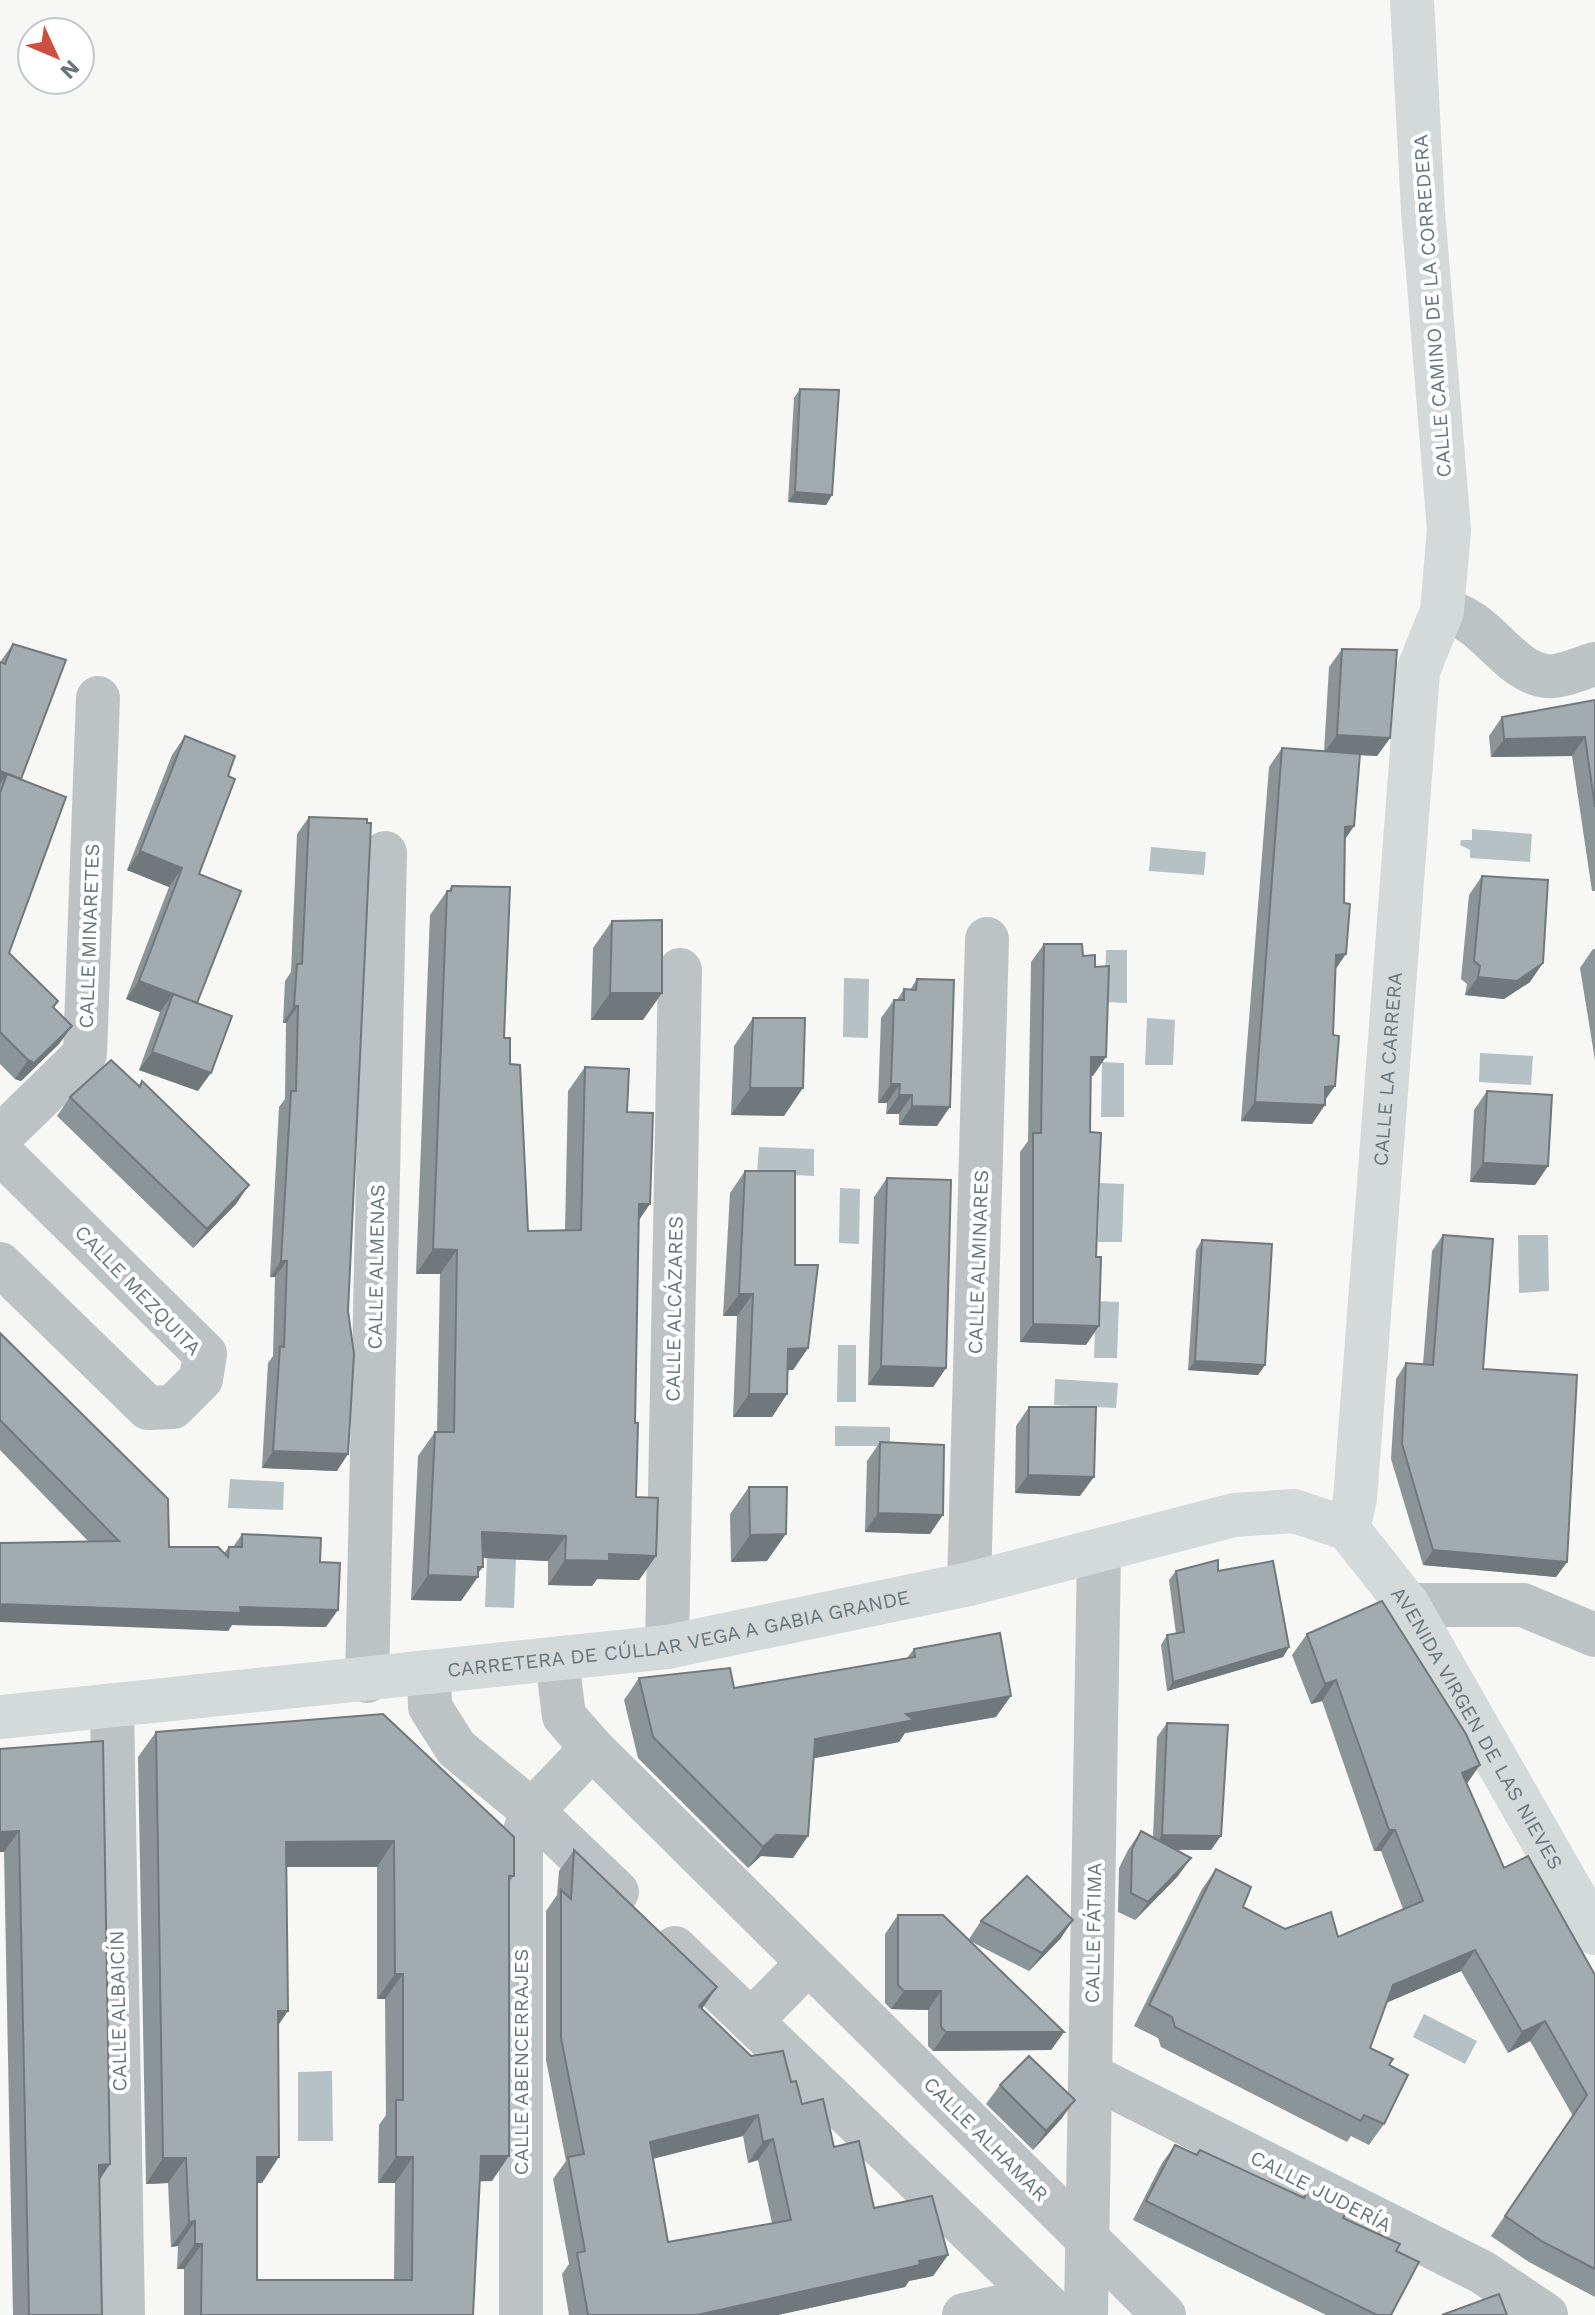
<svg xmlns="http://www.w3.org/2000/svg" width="1595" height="2315" font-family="'Work Sans',sans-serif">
  <rect width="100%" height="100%" fill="#f7f7f5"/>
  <g fill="#b5c1c4">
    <path d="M1472,829l60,5 -2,28 -60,-4v-8l-10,-5 1,-5h11z"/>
    <path d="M1151,847l55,5 -2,23 -55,-4z"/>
    <path d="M1106,950h21v53l-23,-1z"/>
    <path d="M844,978l25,1 -1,59 -25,-1z"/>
    <path d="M1147,1018l28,2 -2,45h-28z"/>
    <path d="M1480,1053l53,3 -2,29 -52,-3z"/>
    <path d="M1102,1062l22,1v54h-23z"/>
    <path d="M759,1147l55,2v27l-57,-3z"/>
    <path d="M1100,1183l24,1 -2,58h-24z"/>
    <path d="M840,1188l20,1 -1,55 -20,-1z"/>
    <path d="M1518,1235h30l1,56 -30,2z"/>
    <path d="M1096,1301l23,1 -2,56h-23z"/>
    <path d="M838,1345h18v57h-19z"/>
    <path d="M1055,1379l63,4 -2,25 -62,-3z"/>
    <path d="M835,1426l55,1v19h-55z"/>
    <path d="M230,1479l54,3 -1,28 -55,-2z"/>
    <path d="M487,1558l29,1 -2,49 -29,-1z"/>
    <path d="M1424,2014l53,27 -12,23 -52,-27z"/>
    <path d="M332,2071l1,70h-35v-69z"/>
  </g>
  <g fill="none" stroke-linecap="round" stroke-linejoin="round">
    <g stroke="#bdc2c4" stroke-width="44">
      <path d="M1442,611c45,6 63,59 104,65 14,2 35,-8 49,-12"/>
      <path d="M0,1137l85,-83 13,-356"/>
      <path d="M0,1152l205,202 -4,25 -28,28 -25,1 -148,-144"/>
      <path d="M969,1584l18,-645"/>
      <path d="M1408,1605h115l72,30"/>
      <path d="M667,1647l13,-677"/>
      <path d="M557,1660l7,56 28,32 572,567"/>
      <path d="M429,1672l1,35 26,41 76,63 85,81"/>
      <path d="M367,1681l18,-828"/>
      <path d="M112,1708l11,607"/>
      <path d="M675,1948l382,367"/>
      <path d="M751,2021l57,-58"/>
      <path d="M1091,2076l391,196 64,43"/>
      <path d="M521,2315v-472l11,-32 60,-63"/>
      <path d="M964,2315l75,-17"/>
      <path d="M1086,2315l13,-763"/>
    </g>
    <g stroke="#d4d9da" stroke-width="44">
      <path id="s1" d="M1348,1529l7,-30 63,-828 24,-60 7,-81 -26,-319 -11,-211"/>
      <path id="s2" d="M1348,1529l60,76 187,328"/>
      <path id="s3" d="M0,1717l667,-70 302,-63 265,-69 60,-4 54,18"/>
    </g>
  </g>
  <g fill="#8b9497" fill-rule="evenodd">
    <path d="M800,389l32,106 -6,10 -38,-3 6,-104z"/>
    <path d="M13,644l8,136 -12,173 44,55 19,18 -13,18 -38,37 -6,-2 -15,-15v-402z"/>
    <path d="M1342,649l48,89 -13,18 -17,-1 -6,71 -10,14 -8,128 -3,67 2,51 -10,14 -13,24 -71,-3 28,-354 13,-19 42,4 5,-85z"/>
    <path d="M1595,700v191h-3l-20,-135 -81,1 -2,-21 13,-19z"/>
    <path d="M185,736l43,40 -29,98 -2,129 1,88 -59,-21 21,-58 -34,-13 43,-112 -42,-17 45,-115z"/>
    <path d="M309,817l28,654 -75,-3 6,-105 5,-7 2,-79h-5l9,-170 6,-8 1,-76h-3l2,-42 6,-9 6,-138z"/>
    <path d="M1482,876l48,106 -26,17 -39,-4 2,-11 -6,-5 8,-84z"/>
    <path d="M452,886l52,152 6,26 18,167 37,-1 3,-139 17,-24 42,45 12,108 -4,203 1,74 20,59 -17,24 -42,-1 -5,7 -44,-1v-24l-66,-3 -4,15 -17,28 -50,-1 7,-144 17,-24h2l3,-158h-24l14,-359 17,-24h1z"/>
    <path d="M612,921l31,99h-52l2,-72z"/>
    <path d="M1044,944l49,132h-2l-5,269 -66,-3v-190l8,-11 3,-179z"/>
    <path d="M1593,949h2v111l-15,-92z"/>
    <path d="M917,979l20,147 -38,-1v-11h-13l1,-11h-9l3,-85 13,-18h3l7,-11 6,1z"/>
    <path d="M753,1018l31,98 -53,-1 3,-69z"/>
    <path d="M142,1081l94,123 -43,44 -136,-132 13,-19 68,-11z"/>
    <path d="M1487,1091l61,75 -13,19 -65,-3 4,-72z"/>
    <path d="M745,1171l50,94 13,83 -15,22h-5l-1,24 -15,23h-39l4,-101h-14l7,-123z"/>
    <path d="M887,1178l59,190 -13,19 -65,-2 6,-188z"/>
    <path d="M1443,1235l40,134 84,193 -11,15 -133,-12 -32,-106 5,-80 10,-16 17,1 9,-113z"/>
    <path d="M1202,1240l63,125 -7,10 -70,-5 8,-120z"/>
    <path d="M0,1333l169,214 55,6 5,-6h4l9,-13 78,28 6,65 -94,-2 -4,6 -139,-89 -89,-92z"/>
    <path d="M1029,1407l51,89 -65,-3 1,-67z"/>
    <path d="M880,1442l50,92 -65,-2 2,-71z"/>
    <path d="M749,1487l18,74 -36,1 -1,-48z"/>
    <path d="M1176,1571h42l71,76 -6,10 -116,34 -6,-46 6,-10 9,-1 -7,-54z"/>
    <path d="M1307,1634l160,150 37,84 91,107v322l-66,-35 -38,-26 82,-120 -43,-75 -22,12 -47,-82 -74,31 -17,46 19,17 -5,59 -15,21 -18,-9 -4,6 -186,-95 -3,-9 -24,-12 68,-137 14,-20 27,38 42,22 53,8 65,-28 -22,-58h-7l-52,-150 -11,3 -19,-49z"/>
    <path d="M914,1649l82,68 -91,16 -6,9 -85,16 -21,100 -32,-2 -13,12 -110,-110 -14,-58 15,-22 95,10 173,-30z"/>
    <path d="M1167,1723l44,127h-36l3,26 -43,44 -17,-8 1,-44 9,-18 13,-19 12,7 4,-101z"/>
    <path d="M156,1732l358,144 -5,6 -17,299h-13l-6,134h-289v-46h-7l1,-23 -7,1 -3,-64 -22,1 -8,-427zM287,1867h90v132h8l1,116 -7,10 -1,58h17l-1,97h-137v-97h5l17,-158z"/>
    <path d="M0,1749l110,415 -11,16 3,135h-89l-9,-463z"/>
    <path d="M574,1850l128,159 49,47 40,26 11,22 32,43 40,61 74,47 -15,21 -24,5 -4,6 -127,28h-209l-7,-41 7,-10 -16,-85 13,-18 -20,-101v-149l11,-16 2,-24zM743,2136l5,27 10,-3 14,63 -104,19 -15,-83z"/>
    <path d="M898,1915l71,24 12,-18 92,-1 -13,19 -31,32 -59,-30 94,91 -13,18 -118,1 -5,-5v-36l-37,-1 -6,-6v-69z"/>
    <path d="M1000,2085l62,33 -29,32 -47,-46z"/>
    <path d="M1175,2145l21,9 4,-4 102,47 6,-7 35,28 53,33 -5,64h-65l-193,-95 29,-57z"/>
  </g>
  <g fill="#71787b">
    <path d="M795,492l37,3 -6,10 -38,-3z"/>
    <path d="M1337,735l53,3 -13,18 -53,-3z"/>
    <path d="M1585,737l-13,19 -81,1 13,-18z"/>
    <path d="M0,771l21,8 -14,-5 -7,10z"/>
    <path d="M1354,826l-13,19 4,-18z"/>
    <path d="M140,851l42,17 -13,19 -42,-17z"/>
    <path d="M1346,954l-13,19 3,-18z"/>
    <path d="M1543,963l-13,19 -26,17 -39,-4 13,-18z"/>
    <path d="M139,981l58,22 -24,-9 -13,18 -34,-13z"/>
    <path d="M610,993h52l-19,27h-52z"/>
    <path d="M294,1006h4l-12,17h-3z"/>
    <path d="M72,1026l-13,18 -38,37 -6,-2 13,-19z"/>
    <path d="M152,1052l59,21 -13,18 -59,-21z"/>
    <path d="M1091,1057h15l-13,19h-15z"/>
    <path d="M891,1084h9l-13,19h-9z"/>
    <path d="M1335,1086l-13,18 3,1 -13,19 -71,-3 14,-19z"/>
    <path d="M750,1088h53l-19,28 -53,-1z"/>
    <path d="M899,1095h13l-13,19h-13z"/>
    <path d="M912,1106l38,1 -13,19 -38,-1z"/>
    <path d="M1483,1163l65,3 -13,19 -65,-3z"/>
    <path d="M249,1185l-13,19 -43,44 14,-19z"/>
    <path d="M639,1204h11l-17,25z"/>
    <path d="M433,1249l24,1 -17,24h-24z"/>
    <path d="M281,1261h6l-12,16h-5z"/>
    <path d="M739,1294h14l-16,22h-14z"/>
    <path d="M1033,1324l66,2 -13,19 -66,-3z"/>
    <path d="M808,1348l-15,22 -20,1 15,-22z"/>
    <path d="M1195,1361l70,4 -7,10 -70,-5z"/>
    <path d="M881,1366l65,2 -13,19 -65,-2z"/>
    <path d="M749,1394h38l-15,23h-39z"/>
    <path d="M273,1451l75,3 -11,17 -75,-3z"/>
    <path d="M1028,1475l66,2 -14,19 -65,-3z"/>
    <path d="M878,1513l65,2 -13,19 -65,-2z"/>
    <path d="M482,1532l84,4 -18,25 -83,-4z"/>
    <path d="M786,1534l-19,27 -36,1 19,-27z"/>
    <path d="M1433,1550l134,12 -11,15 -133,-12z"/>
    <path d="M609,1554l47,2 -17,24 -42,-1 -5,7 -44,-1 17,-25z"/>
    <path d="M478,1567h5l-8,10h3l-17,24 -50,-1 17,-25z"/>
    <path d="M0,1604l240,3 98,3 -12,17 -94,-2 -4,6 -228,-9z"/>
    <path d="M1289,1647l-6,10 -116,34 6,-9z"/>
    <path d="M1336,1680l-14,21 -11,3 14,-20z"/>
    <path d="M1011,1696l-15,21 -91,16 -6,9 -99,19 15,-22 91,-25z"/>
    <path d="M1480,1765l-14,20 -4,-12z"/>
    <path d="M1389,1830h6l-14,21h-7z"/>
    <path d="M19,1831l-15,21h-4v-20z"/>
    <path d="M776,1835l32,1 -15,22 -32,-2 -13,12 15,-21z"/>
    <path d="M1162,1835l59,1 -10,14 -59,-1z"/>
    <path d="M394,1841l-17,26h-108l17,-25z"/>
    <path d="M1191,1858l-13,18 -43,44 13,-18z"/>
    <path d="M1073,1920l-13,19 -31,32 13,-18z"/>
    <path d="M1475,1950l-14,21 -82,35 14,-21z"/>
    <path d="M395,1974h8l-18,25h-8z"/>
    <path d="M717,1987l-15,22 -3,-3z"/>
    <path d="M904,1991h37l-13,19 -37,-1z"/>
    <path d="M278,2011h10l-17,25z"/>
    <path d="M1545,2021l-15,20 -22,12 14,-21z"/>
    <path d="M946,2032h118l-13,18 -118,1z"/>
    <path d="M1075,2100l-13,18 -29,32 13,-19z"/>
    <path d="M758,2115l-15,21 -108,27 15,-21z"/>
    <path d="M773,2139l-15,21 -10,3 15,-21z"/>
    <path d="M481,2156h28l-17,25 -29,1z"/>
    <path d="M257,2157h22l-17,26h-23z"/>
    <path d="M396,2157h17l-18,26h-17z"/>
    <path d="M163,2158h23l-18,25 -22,1z"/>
    <path d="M110,2164l-14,21 3,-20z"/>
    <path d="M195,2221l-17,25 -7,1 18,-25z"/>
    <path d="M195,2244h7l-18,25h-7z"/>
    <path d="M948,2255l-15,21 -24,5 -4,6 -127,28h-81z"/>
  </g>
  <g fill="#a2acb0" stroke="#71787b" stroke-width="2" fill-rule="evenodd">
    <path d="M800,389l39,1 -7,105 -37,-3z"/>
    <path d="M13,644l53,16 -45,119 -21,-8v-109l5,2z"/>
    <path d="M1342,649l55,1 -7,88 -53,-3z"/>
    <path d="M1595,700v107l-10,-70 -81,2 -2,-22z"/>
    <path d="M185,736l50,20 -7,20 7,3 -36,95 42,17 -44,112 -58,-22 43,-113 -42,-17z"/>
    <path d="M1282,748l78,6 -6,72 -9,1 -1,76 6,1 -4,50 -10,1 -3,80 6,1 -4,50 -10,1v18l-70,-3z"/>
    <path d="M7,774l59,23 -57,156 49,48 -5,6 19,19 -38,37 -6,-3 -28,-28v-239z"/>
    <path d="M309,817l58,2v4h4l-23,488 6,43 -6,100 -75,-3 7,-105 4,1 3,-86h-6l10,-170h5l2,-85h-4l3,-42h5z"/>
    <path d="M1482,876l66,4 -5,83 -26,18 -39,-4 2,-11 -6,-5z"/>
    <path d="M452,886l58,1 -6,151h6v26l10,1 8,166 53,-1 4,-163 44,2 -2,43 26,1 -3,91h-11l-4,219h3l-2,74 22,1 -2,58 -47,-2v7l-44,-1 1,-24 -84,-4 1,35h-5v10l-50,-2 7,-143h19l3,-182 -24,-1 14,-358h4z"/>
    <path d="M662,920v73h-52l2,-72z"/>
    <path d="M1044,944h38l1,12 12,-1v12l14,-1 -3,91h-15l-1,75 11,1 -5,124h5l-2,69 -66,-2v-191h8z"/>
    <path d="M917,979l37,1 -4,127 -38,-1v-11h-13l1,-11h-9l3,-84h10v-11l12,1z"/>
    <path d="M173,994l59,22 -21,57 -59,-21z"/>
    <path d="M753,1018h52l-2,70h-53z"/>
    <path d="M111,1060l29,27 2,-6 107,104 -42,44 -137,-132z"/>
    <path d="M1487,1091l65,4 -4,71 -65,-3z"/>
    <path d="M745,1171h50v94h23l-10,83 -20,1 -1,45h-38l4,-100h-14z"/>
    <path d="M887,1178l64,2 -5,188 -65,-2z"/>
    <path d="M1443,1235l50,4 -10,130 94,6 -10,187 -134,-12 -31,-106 4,-81 27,2z"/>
    <path d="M1202,1240l70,4 -7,121 -70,-4z"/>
    <path d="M0,1333l168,166 1,48h49l10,10 1,-10h13v-13l79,4 -1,24 20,1 -2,47 -98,-3 1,6 -241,-9v-61l119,-2 -119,-121z"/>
    <path d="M1029,1407h67l-2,70 -66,-2z"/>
    <path d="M880,1442l64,3 -1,70 -65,-2z"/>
    <path d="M749,1487h38l-1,47 -36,1z"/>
    <path d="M1218,1560v11l55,-10 16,86 -116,35 -6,-47 17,-3 -8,-61z"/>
    <path d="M1382,1601l84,133 14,31 -18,8 42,95 24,-12 67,119v294l-52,-27 -38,-26 82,-121 -42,-74 -23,11 -47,-82 -82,35 -23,63 23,11 -4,6 19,10 -24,49 -20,-9 -3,6 -186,-94 -3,-10 -23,-12 67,-136 35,18 -8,20 42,22 46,-17 7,25 85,-36 -28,-71h-6l-53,-150 -11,4 -18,-50z"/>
    <path d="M1000,1633l11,63 -105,18 8,6 -99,19 -7,97 -32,-1 -13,12 -110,-110 -14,-59 91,-10 4,20 181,-31 -1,-8z"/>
    <path d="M383,1714l131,123v39h-5v280h-28l-8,159h-272l1,-71h-7v-23l-6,1 -3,-64h-23l-7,-426zM394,1841l1,133h8v126h-7v57h17l-1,123h-155v-123h22l-1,-146h10l-2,-169z"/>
    <path d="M1167,1723l61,2 -7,111 -59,-1z"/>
    <path d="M103,1741l7,423 -11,1 3,150h-73l-10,-484 -19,1v-83z"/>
    <path d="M1141,1831l50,27 -43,44 -17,-9 1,-44z"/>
    <path d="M574,1850l143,137 -18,19 52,50 32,-5 8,31 5,-1 6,23 21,-5 11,48 25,-6 15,67 58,-12 16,59 -29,6 1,4 -223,50h-109l-11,-62 8,-2 -17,-94 16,-3 -23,-116v-148l10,9zM758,2115l5,27 10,-3 18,81 -123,22 -18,-100z"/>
    <path d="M1027,1876l46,44 -31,33 -61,-32z"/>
    <path d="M898,1915h45l121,117h-118l-5,-5v-36h-37l-6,-6z"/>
    <path d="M1029,2056l46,44 -29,31 -46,-46z"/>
    <path d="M1175,2145l22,10 3,-5 104,48 4,-8 40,19 -5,9 57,26 -4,7 23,11 -28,53h-14l-231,-114z"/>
    <path d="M1499,2294l8,21h-65z"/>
  </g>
  <g text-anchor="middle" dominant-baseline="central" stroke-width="8" stroke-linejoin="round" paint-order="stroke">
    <g font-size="20" fill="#66767c" stroke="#fff">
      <text transform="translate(1432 306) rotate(-94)">CALLE CAMINO DE LA CORREDERA</text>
      <text transform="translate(89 936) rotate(-88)">CALLE MINARETES</text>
      <text stroke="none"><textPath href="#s1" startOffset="462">CALLE LA CARRERA</textPath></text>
      <text transform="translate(978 1262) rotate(-88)">CALLE ALMINARES</text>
      <text transform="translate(376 1267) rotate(-89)">CALLE ALMENAS</text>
      <text transform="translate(138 1290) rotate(46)">CALLE MEZQUITA</text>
      <text transform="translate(674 1309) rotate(-89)">CALLE ALCÁZARES</text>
      <text stroke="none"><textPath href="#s3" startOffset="684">CARRETERA DE CÚLLAR VEGA A GABIA GRANDE</textPath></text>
      <text stroke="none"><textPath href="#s2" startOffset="238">AVENIDA VIRGEN DE LAS NIEVES</textPath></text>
      <text transform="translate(1093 1933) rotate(-89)">CALLE FÁTIMA</text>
      <text transform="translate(118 2011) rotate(-91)">CALLE ALBAICÍN</text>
      <text transform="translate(521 2062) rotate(-90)">CALLE ABENCERRAJES</text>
      <text transform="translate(986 2139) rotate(45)">CALLE ALHAMAR</text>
      <text transform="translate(1321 2191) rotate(27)">CALLE JUDERÍA</text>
    </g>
  </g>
  <g transform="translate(56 56) rotate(134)"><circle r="38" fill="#ffffff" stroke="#c2c8cb" stroke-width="2"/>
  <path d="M0-6L14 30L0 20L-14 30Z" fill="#cd4f3f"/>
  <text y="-12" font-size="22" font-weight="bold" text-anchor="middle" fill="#66767c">N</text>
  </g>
</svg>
